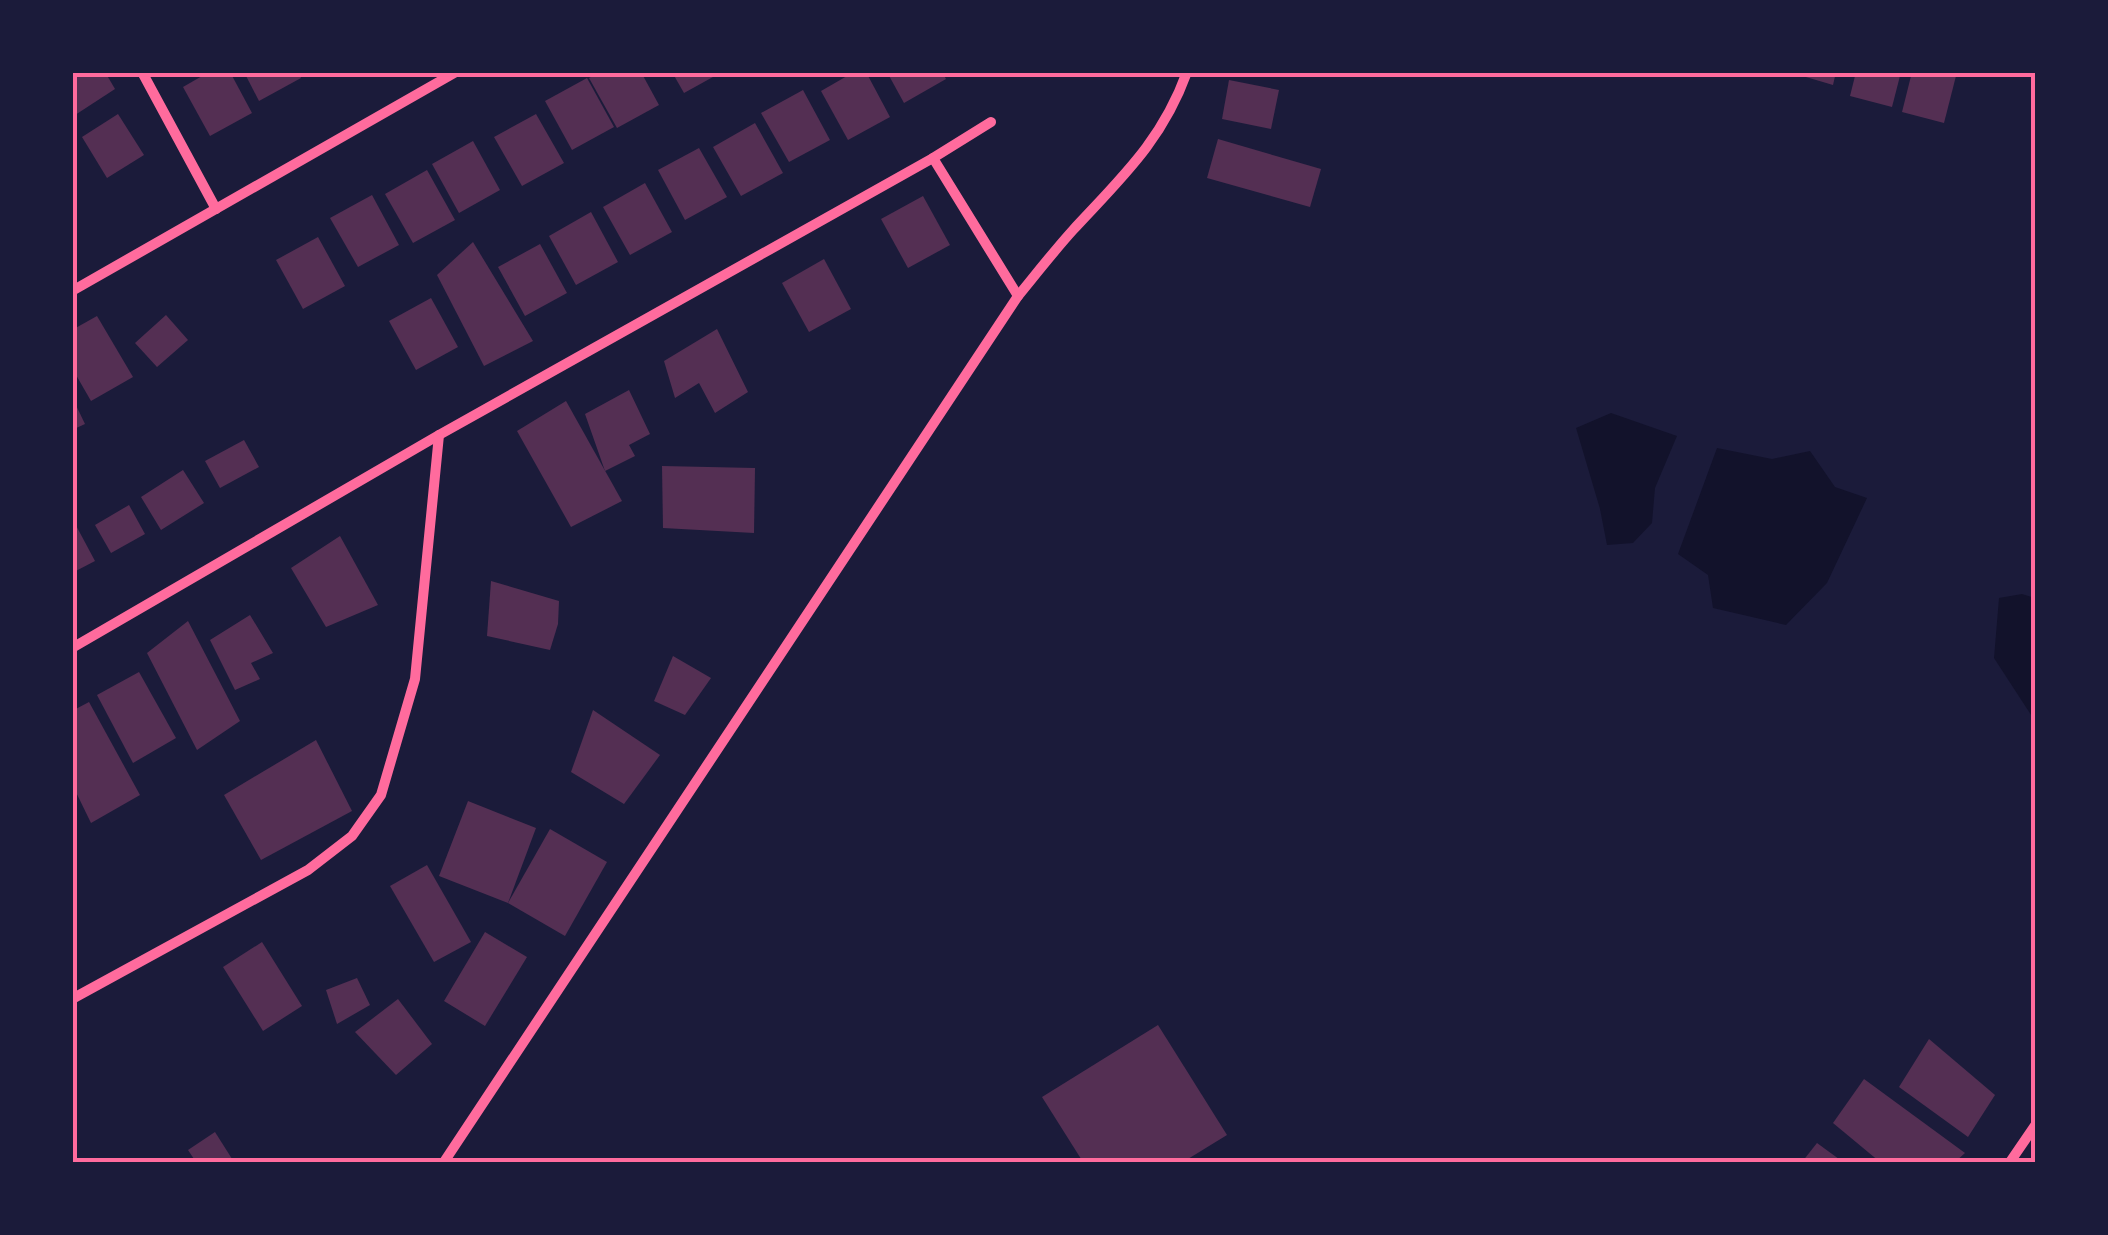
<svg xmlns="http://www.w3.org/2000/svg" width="2108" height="1235" font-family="'Golos Text',sans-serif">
  <rect width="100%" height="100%" fill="#1b1b3a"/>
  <g fill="#12122b">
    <path d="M1611,413l66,23 -22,52 -3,35 -19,20 -26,2 -7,-36 -24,-81z"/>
    <path d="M1717,448l55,11 38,-8 25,36 32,11 -40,85 -41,42 -73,-17 -5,-33 -30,-21z"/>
    <path d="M2022,594l13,4v123l-41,-63 5,-60z"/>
  </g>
  <g fill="#542f53">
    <path d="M72,72h33l10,17 -43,28z"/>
    <path d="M209,72h21l22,41 -42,23 -27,-49z"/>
    <path d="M244,72h55l2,6 -42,23z"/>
    <path d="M600,72h41l18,33 -42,23 -28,-50z"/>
    <path d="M672,72h50l-38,21z"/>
    <path d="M854,72h12l24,45 -42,23 -27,-49z"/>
    <path d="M887,72h55l4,7 -42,24z"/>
    <path d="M1789,72h47l-3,13z"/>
    <path d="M1856,72h45l-9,35 -42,-11z"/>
    <path d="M1912,72h45l-13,51 -42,-11z"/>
    <path d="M587,78l27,49 -42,23 -27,-49z"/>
    <path d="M1229,80l50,10 -8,39 -49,-10z"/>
    <path d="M803,90l27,50 -41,22 -28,-49z"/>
    <path d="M118,114l26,41 -37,23 -25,-41z"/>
    <path d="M536,114l28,49 -42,23 -28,-49z"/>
    <path d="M755,123l28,50 -42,23 -28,-49z"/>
    <path d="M1218,139l103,30 -11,38 -103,-29z"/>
    <path d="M473,141l27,49 -41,23 -27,-49z"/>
    <path d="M699,148l28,49 -42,23 -27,-50z"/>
    <path d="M427,170l28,50 -42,23 -28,-49z"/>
    <path d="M645,183l27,49 -42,23 -27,-48z"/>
    <path d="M372,195l27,50 -41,22 -28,-49z"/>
    <path d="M923,196l27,49 -42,23 -27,-49z"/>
    <path d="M591,212l27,50 -42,23 -27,-49z"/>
    <path d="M318,237l27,49 -42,23 -27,-49z"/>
    <path d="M473,242l60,99 -49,25 -47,-91z"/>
    <path d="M540,244l27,49 -42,23 -27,-49z"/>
    <path d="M824,259l27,50 -42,23 -27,-49z"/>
    <path d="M431,298l27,49 -42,23 -27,-49z"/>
    <path d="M166,315l22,25 -31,27 -22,-24z"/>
    <path d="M97,316l36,61 -42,24 -19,-33v-38z"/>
    <path d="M717,329l31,63 -33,21 -16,-30 -24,15 -11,-37z"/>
    <path d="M629,390l21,44 -21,11 6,11 -30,15 -20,-57z"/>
    <path d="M72,397l13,27 -13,6z"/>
    <path d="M566,401l56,100 -51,26 -54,-96z"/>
    <path d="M244,440l15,27 -39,21 -15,-27z"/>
    <path d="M662,466l93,2 -1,65 -91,-5z"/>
    <path d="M183,470l21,33 -43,27 -20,-33z"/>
    <path d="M129,505l16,29 -34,19 -16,-28z"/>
    <path d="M72,518l23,43 -23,12z"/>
    <path d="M340,536l38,69 -52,22 -35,-59z"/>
    <path d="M491,581l68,20 -1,23 -8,26 -63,-14z"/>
    <path d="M250,615l23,38 -22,10 9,16 -25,11 -25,-50z"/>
    <path d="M188,621l52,100 -43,29 -50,-97z"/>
    <path d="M673,656l38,22 -26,37 -31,-14z"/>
    <path d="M139,672l37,66 -43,25 -36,-68z"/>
    <path d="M89,702l51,93 -49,28 -19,-39v-73z"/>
    <path d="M593,710l67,45 -36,49 -53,-32z"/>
    <path d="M316,740l36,71 -91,49 -37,-65z"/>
    <path d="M468,801l68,27 -28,75 -69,-27z"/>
    <path d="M550,829l57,33 -42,74 -57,-33z"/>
    <path d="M427,865l44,77 -37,20 -44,-76z"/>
    <path d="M485,932l42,25 -42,69 -41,-25z"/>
    <path d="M262,942l40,64 -39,25 -40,-64z"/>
    <path d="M357,978l13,27 -33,19 -11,-34z"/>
    <path d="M398,999l34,45 -36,31 -41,-43z"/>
    <path d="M1158,1025l69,110 -44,27h-100l-41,-65z"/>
    <path d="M1929,1039l66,56 -27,42 -69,-50z"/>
    <path d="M1864,1079l101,74 -10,9h-75l-47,-39z"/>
    <path d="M215,1132l19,30h-38l-8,-12z"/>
    <path d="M1817,1143l26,19h-41z"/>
  </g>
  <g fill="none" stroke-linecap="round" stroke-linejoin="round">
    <g stroke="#ff6b9d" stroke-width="10">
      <path d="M142,72l74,137"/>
      <path d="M72,291l384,-219"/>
      <path d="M1018,296c18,-22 36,-45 55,-66 49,-53 89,-89 114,-158"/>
      <path d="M72,648l367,-213 494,-277 58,-36"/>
      <path d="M72,999l236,-129 44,-34 29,-41 34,-116 24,-244"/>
      <path d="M444,1162l574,-866 -85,-138"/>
      <path d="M2010,1162l26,-38"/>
    </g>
  </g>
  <rect width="2108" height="1235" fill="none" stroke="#1b1b3a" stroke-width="150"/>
  <rect x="75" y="75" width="1958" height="1085" fill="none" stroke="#ff6b9d" stroke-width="4"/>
</svg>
